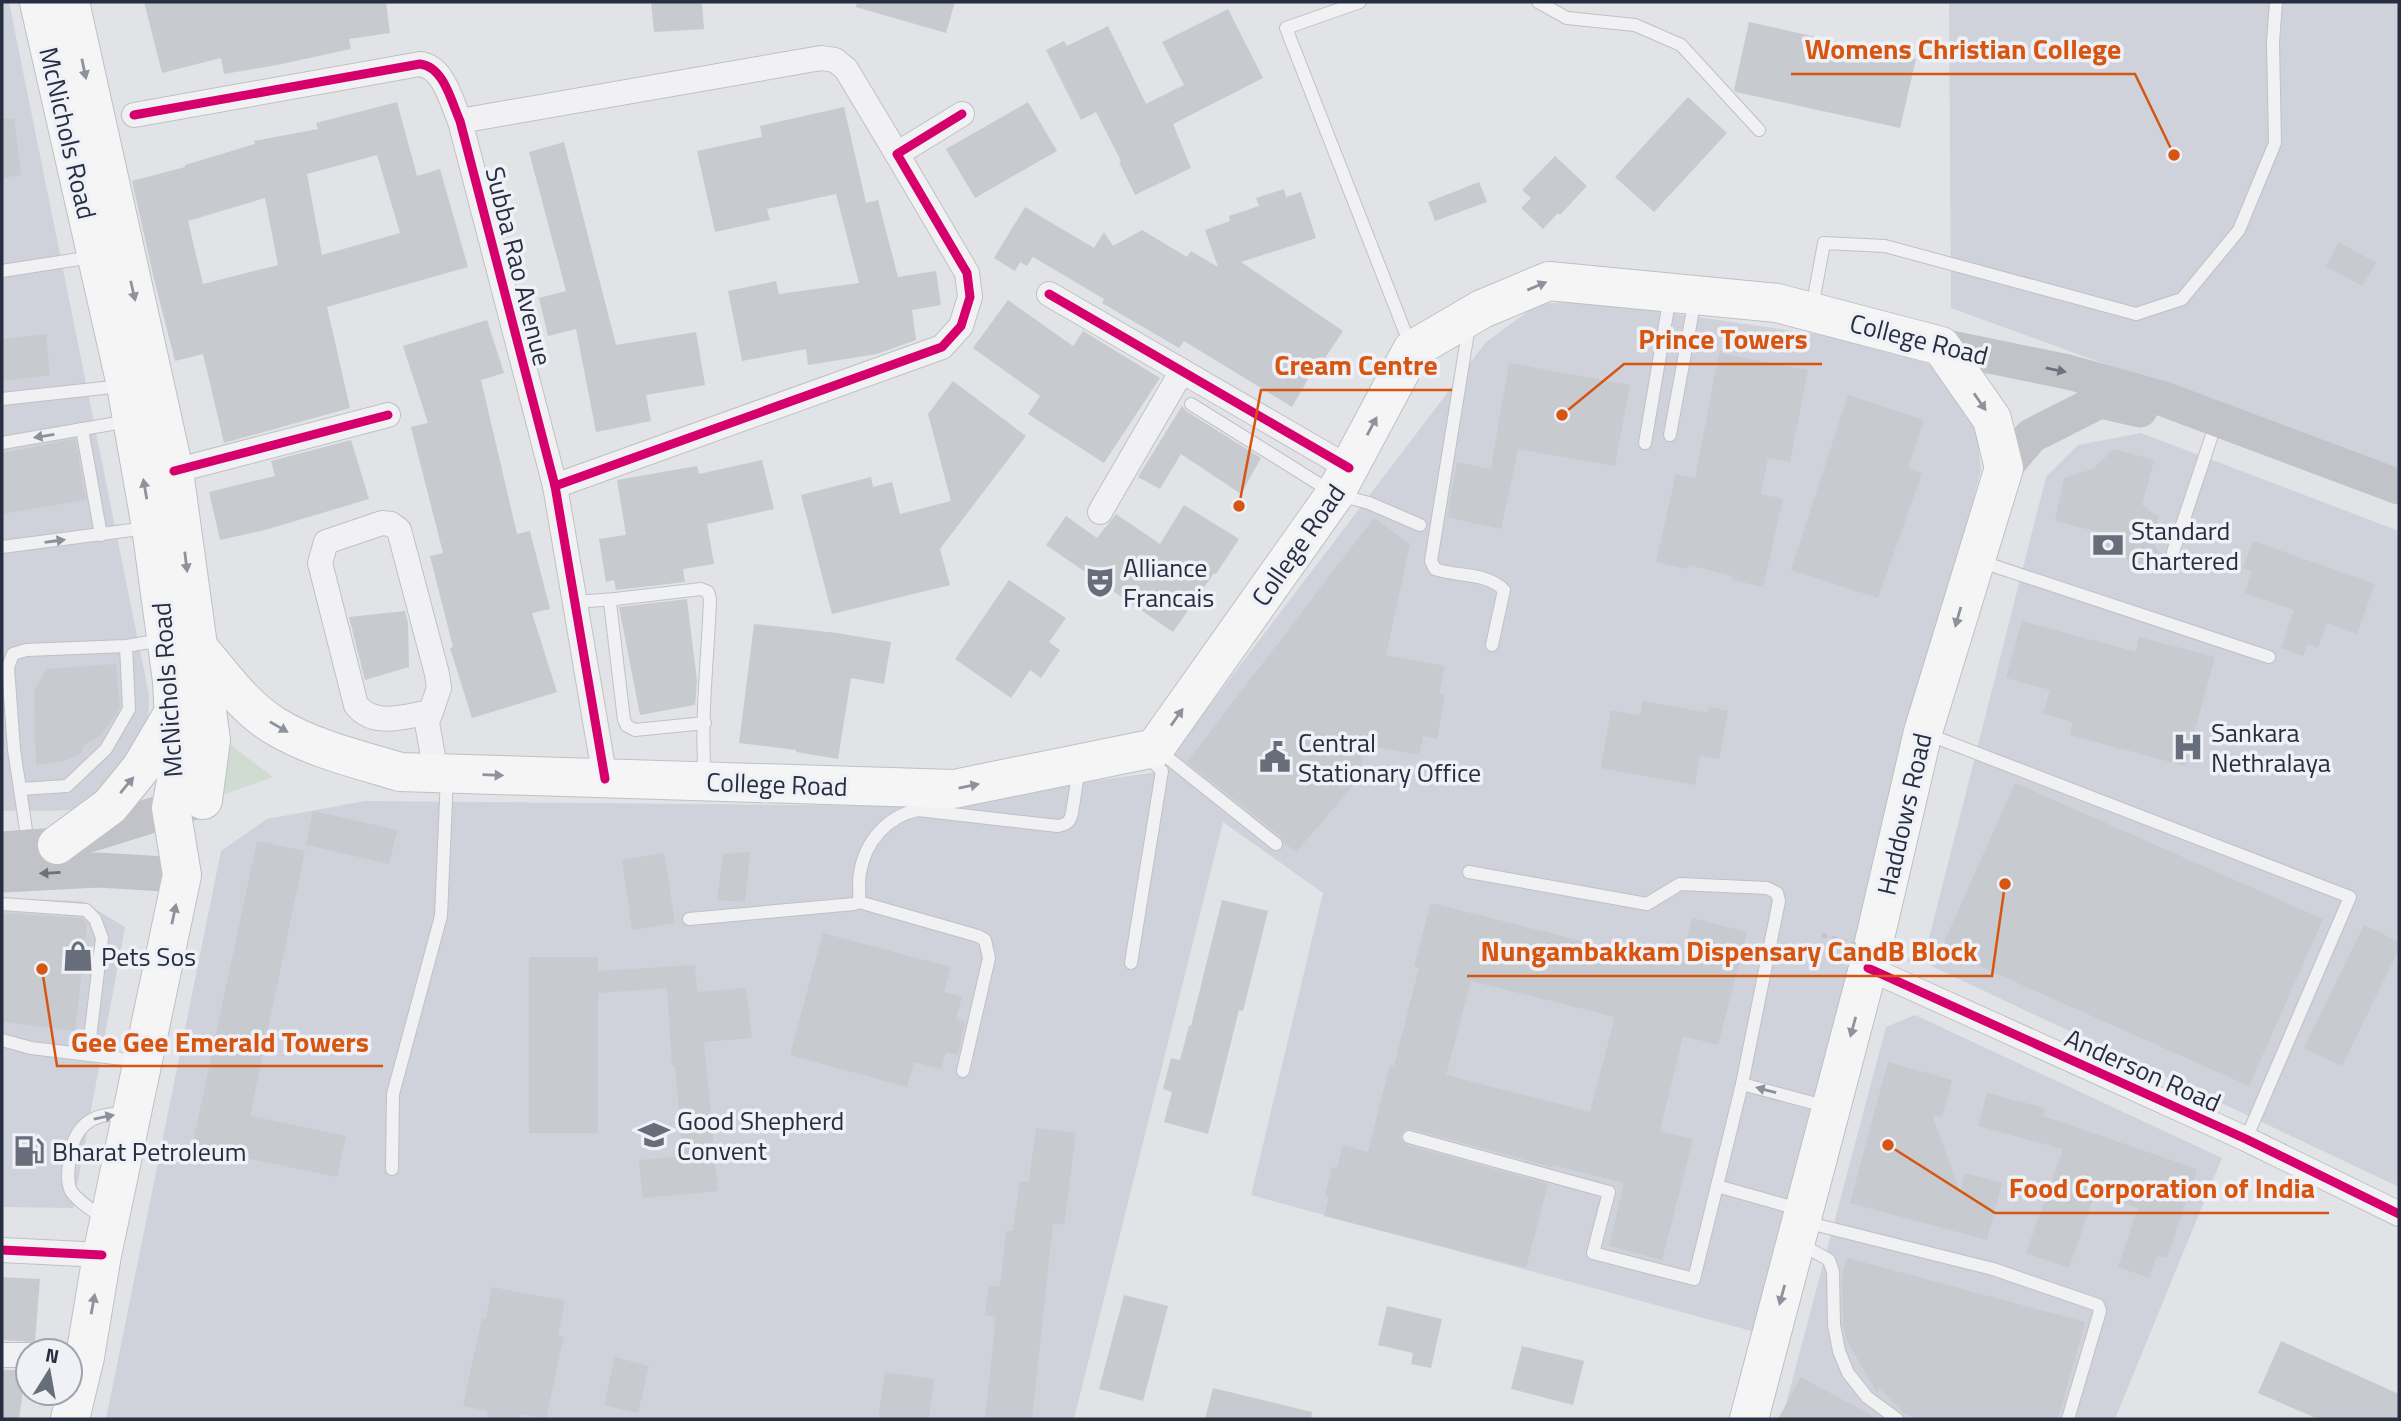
<svg xmlns="http://www.w3.org/2000/svg" width="2401" height="1421" font-family="'Titillium Web',sans-serif">
  <rect width="100%" height="100%" fill="#e1e3e7"/>
  <g fill="#cfd2da">
    <path d="M2,2h7l140,693 -2,61 -54,54 -91,1z"/>
    <path d="M1949,2h450v469l-448,-163z"/>
    <path d="M1587,301l241,35 120,33 26,40 7,61 -226,862 -504,-137 72,-302 -100,-71 -149,597h-968l115,-568 46,-32 98,-18 545,5 249,-34 327,-430 52,-38z"/>
    <path d="M2141,433l258,98v656l-476,-225 123,-485 32,-32z"/>
    <path d="M2,898l80,3 43,26 -52,281 -71,-1z"/>
    <path d="M1915,1015l307,143 -107,261h-333l104,-392z"/>
  </g>
  <path fill="#d0dbd2" d="M220,737l53,40 -73,26z"/>
  <g fill="#c7cace" fill-rule="evenodd">
    <path d="M144,2h242l4,31 -41,6 2,10 -74,16 -53,9 -3,-16 -59,15z"/>
    <path d="M651,2h51l2,27 -50,3z"/>
    <path d="M857,2h98l-9,31 -90,-26z"/>
    <path d="M1228,9l35,69 -90,46 18,44 -56,27 -16,-33 2,-1 -25,-49 -15,8 -35,-70 18,-9 3,5 41,-20 38,78 38,-19 -22,-43z"/>
    <path d="M1749,22l167,37 -16,69 -164,-36 -2,-2z"/>
    <path d="M1688,97l39,36 -73,79 -39,-35z"/>
    <path d="M397,102l20,74 23,-7 28,98 -141,40 23,101 -126,35 -21,-89 -28,7 -21,-82 -22,-98 53,-14v-2l70,-21 -1,-3 64,-12 -2,-6zM377,155l23,78 -78,22 -15,-81zM265,198l13,67 -75,19 -15,-63z"/>
    <path d="M1028,102l29,49 -82,47 -29,-49z"/>
    <path d="M844,107l22,96 12,-3 20,77 38,-6 5,34 -29,5 4,30 -39,14 -69,11 -2,-16 -64,12 -14,-70 48,-10 3,13 80,-11 -23,-89 -69,15 3,11 -55,12 -18,-81 65,-14 -2,-11z"/>
    <path d="M2,119h12l7,56 -19,3z"/>
    <path d="M564,142l52,203 80,-13 9,53 -59,10 5,26 -55,11 -20,-103 -28,7 -9,-38 27,-7 -37,-139z"/>
    <path d="M1555,156l32,30 -27,29 -2,-2 -15,16 -22,-21 10,-10 -9,-8z"/>
    <path d="M1479,182l8,20 -52,19 -7,-19z"/>
    <path d="M1284,189l2,8 15,-5 15,46 -75,24 102,69 -22,33 -3,-2 -26,45 -108,-66 -5,7 -77,-45 2,-4 -71,-42 -6,9 -7,-4 -5,9 -21,-13 31,-51 69,41 10,-16 9,14 29,-16 45,27 4,-6 27,16 -13,-37 25,-9 -1,-5 30,-10 -3,-8z"/>
    <path d="M2339,242l37,21 -14,23 -36,-20z"/>
    <path d="M1008,300l65,46 10,-15 77,47 -56,85 -76,-49 12,-18 -67,-48z"/>
    <path d="M487,320l17,53 -23,7 36,154 13,-3 20,78 -18,4 25,79 -85,26 -22,-70 3,-1 -23,-91 13,-3 -32,-126 17,-4 -25,-77z"/>
    <path d="M46,334l4,41 -48,6v-42z"/>
    <path d="M1719,353l89,17 -18,92 -22,-4 -7,36 22,5 -20,88 -31,-7 1,-4 -44,-11 -1,4 -32,-7 20,-88 19,4z"/>
    <path d="M1509,363l121,22 -15,81 -97,-17 -17,80 -54,-12 10,-55 34,7z"/>
    <path d="M953,381l73,55 -86,113 10,36 -118,29 -31,-119 70,-18 2,10 19,-5 8,32 51,-13 -23,-87z"/>
    <path d="M1848,395l76,25 -16,48 14,5 -44,125 -87,-28z"/>
    <path d="M1182,406l4,5 75,47 -20,36 -60,-40 -21,35 -22,-12z"/>
    <path d="M75,439l11,61 -84,14v-61z"/>
    <path d="M351,440l18,59 -104,31 -45,10 -11,-48 66,-16 -4,-15z"/>
    <path d="M2114,449l40,11 -12,45 17,12 -9,21 11,18 -26,16 -11,-18 -26,-5 5,-16 -48,-12 9,-43 29,-9z"/>
    <path d="M762,460l12,49 -67,15 7,40 -31,5 2,13 -69,8 -2,-10 -8,2 -7,-43 27,-4 -9,-55 80,-14 2,8z"/>
    <path d="M1184,505l55,34 -23,35 -2,-1 -41,59 -127,-87 20,-29 31,22 19,-24 44,30z"/>
    <path d="M1374,518l36,26 -24,111 59,11 -6,28 6,1 -8,44 -14,-3 -4,19 -53,-10 -8,35 -62,72 -12,-9 -3,-6 -94,-75z"/>
    <path d="M2253,541l122,43 -18,50 -30,-11 -9,25 -10,-4 -5,12 -22,-8 13,-38 -49,-17 7,-22 -9,-3z"/>
    <path d="M1009,580l57,38 -17,24 11,8 -19,28 -11,-8 -19,28 -56,-39z"/>
    <path d="M687,599l10,82 -2,24 -55,10 -21,-108z"/>
    <path d="M405,611l3,12 1,44 -44,13 -16,-63z"/>
    <path d="M2022,621l114,31 3,-15 76,20 -30,109 -115,-31 3,-13 -30,-8 7,-24 -44,-12z"/>
    <path d="M754,624l83,9 54,9 -7,42 -33,-6 -13,81 -42,-7v-2l-57,-7z"/>
    <path d="M116,664l4,43 -9,15 -12,15 -15,8 -3,8 -18,8 -27,4 -2,-75 13,-21z"/>
    <path d="M1643,701l65,12 1,-6 19,4 -9,48 -19,-3 -5,29 -94,-17 10,-58 29,6z"/>
    <path d="M2015,783l308,136 -74,167 -308,-137z"/>
    <path d="M313,811l84,19 -8,34 -83,-19z"/>
    <path d="M257,841l48,10 -55,265 96,20 -9,41 -145,-30z"/>
    <path d="M750,852l-5,50 -28,-2 6,-46z"/>
    <path d="M664,853l11,70 -43,7 -10,-70z"/>
    <path d="M1222,900l46,11 -25,100 -4,-1 -31,124 -44,-12 8,-30 -9,-3 8,-31 9,2 9,-34h2z"/>
    <path d="M1431,903l249,63 12,-48 55,14 -29,113 -35,-9 -23,95 33,8 -31,121 -53,-14 15,-63 -71,-18 -1,2 -141,-38h-5l-5,5v6l6,5 141,39 -22,84 -202,-52 5,-19 -4,-1 7,-29 5,1 6,-23 25,7 22,-87 4,1 25,-98 -5,-2zM1471,981l144,36 -25,95 -144,-37z"/>
    <path d="M2,913l80,5 5,6 -12,107 -73,-9z"/>
    <path d="M2364,925l35,17v7l-57,117 -38,-18z"/>
    <path d="M823,933l128,34 -7,25 18,5 -6,22 9,3 -7,33 -12,-3 -5,17 -27,-7 -7,25 -117,-32z"/>
    <path d="M529,957h69v14l97,-6 2,27 49,-4 6,50 -48,4 14,149 -75,7 -4,-38 44,-4 -8,-91 -3,1 -5,-78 -69,5v140h-69z"/>
    <path d="M1888,1062l64,18 -10,37 -10,-2 28,76 5,-18 37,10 -15,57 -137,-37z"/>
    <path d="M1987,1093l58,15 -2,8 154,53 -30,89 -10,-3 -8,23 -31,-11 20,-59 -43,-15 -26,75 -43,-15 37,-104 -85,-23z"/>
    <path d="M1036,1128l40,5 -12,92 -11,-2 -21,196h-47l11,-102 -11,-2 4,-30 11,2 6,-56h7l7,-50 9,1z"/>
    <path d="M1847,1258l238,64 -27,97h-142l-11,-5 -26,-26 -2,5 -31,-54 -3,-15 -1,-48z"/>
    <path d="M2,1277l38,2 -5,63 -33,-2z"/>
    <path d="M492,1287l73,14 -7,34 6,1 -18,83 -24,-5 -1,5h-35l2,-8 -25,-5 19,-88 4,1z"/>
    <path d="M1124,1295l44,11 -25,95 -44,-12z"/>
    <path d="M1387,1306l55,13 -11,49 -20,-4 2,-11 -35,-8z"/>
    <path d="M2281,1341l118,53v25h-81l-60,-26z"/>
    <path d="M1522,1346l62,15 -11,44 -62,-16z"/>
    <path d="M615,1357l34,9 -11,47 -34,-8z"/>
    <path d="M2,1370h24l-7,49h-17z"/>
    <path d="M885,1372l49,7 -5,40h-51z"/>
    <path d="M1801,1377l77,42h-100z"/>
    <path d="M1213,1388l99,24 -1,7h-106z"/>
  </g>
  <g fill="none" stroke-linecap="round" stroke-linejoin="round">
    <defs>
      <g id="lane">
        <path d="M1360,2l-74,26 125,319"/>
        <path d="M1538,2l29,16 68,7 46,20 78,85"/>
        <path d="M2,271l90,-14"/>
        <path d="M1812,308l12,-65 61,3 251,68 46,-15 57,-69 36,-87 -2,-101 3,-40"/>
        <path d="M1469,326l-38,235 4,8c21,8 52,3 69,21l-12,55"/>
        <path d="M2,399l120,-13"/>
        <path d="M1191,404l144,90 34,9 51,22"/>
        <path d="M82,429l19,106"/>
        <path d="M1670,435l25,-136"/>
        <path d="M2,443l127,-22"/>
        <path d="M1645,443l25,-147"/>
        <path d="M2,547l145,-19"/>
        <path d="M2173,552l39,-117"/>
        <path d="M1979,561l290,96"/>
        <path d="M575,602l40,-3"/>
        <path d="M126,646l3,63 -23,40 -39,37 -47,3 -6,-39 -6,-83 5,-13 13,-4 100,-4 36,-6"/>
        <path d="M705,723l-70,7 -8,-4 -3,-6 -14,-118 5,-3 86,-10 7,3 2,7c-2,59 -10,120 -5,179"/>
        <path d="M1927,734l423,163 -104,242"/>
        <path d="M1158,750l118,94"/>
        <path d="M20,789l8,55"/>
        <path d="M1469,872l178,32 33,-20 87,4 10,5 2,8 -37,183"/>
        <path d="M859,902l119,34 7,4 4,18 -26,113"/>
        <path d="M2,904l84,6 9,9 7,19 -14,117"/>
        <path d="M689,919l165,-15 5,-2c1,-10 -1,-20 1,-29 5,-31 27,-57 58,-63l140,16c9,-2 12,-4 14,-13l7,-45"/>
        <path d="M1131,963l31,-192 -13,-13"/>
        <path d="M2,1040l29,8 109,13"/>
        <path d="M1409,1137l200,55 -16,61 101,26 23,-93"/>
        <path d="M392,1169l1,-75 48,-178 6,-139"/>
        <path d="M1802,1210l-85,-24 25,-102 86,23"/>
        <path d="M105,1219c-11,-8 -26,-16 -34,-28 -4,-8 -3,-18 -2,-27 3,-36 20,-52 57,-50"/>
        <path d="M1805,1222l188,47 105,36 2,6 -32,108"/>
        <path d="M1799,1243l30,17 4,12 1,53 5,26 9,22 19,24 30,22"/>
      </g>
      <g id="street">
        <path d="M134,115l286,-51c24,3 31,37 40,57l95,365 50,293"/>
        <path d="M460,121l361,-63 14,2 11,9 51,85"/>
        <path d="M1049,294l300,174"/>
        <path d="M174,471l214,-56"/>
        <path d="M555,486l387,-139 19,-21 9,-29 -3,-24 -70,-119 65,-40"/>
        <path d="M1100,512l82,-141"/>
        <path d="M431,712c-26,4 -57,16 -75,-7l-36,-142 6,-21 56,-19 9,1 8,6 38,144 2,14 -12,35 9,50"/>
        <path d="M1868,968l378,171 153,75"/>
        <path d="M2,1250l100,5"/>
        <path d="M2,1355h26"/>
      </g>
      <g id="primary">
        <path d="M39,2l87,383 25,142 21,154 5,95 -6,32 11,67 -80,380 -17,102 -15,62"/>
        <path d="M70,2l104,469 37,269 -8,60"/>
        <path d="M196,645c24,27 47,62 79,81 38,23 83,33 125,46l554,17 201,-41 180,-254 77,-144 70,-41 67,-28 228,22 164,43 51,73 12,49 -81,264 -55,236 -119,451"/>
        <path d="M57,845l53,-39 31,-38 33,-56 3,-1"/>
      </g>
    </defs>
    <use href="#lane" stroke="#bfc1c5" stroke-width="14"/>
    <use href="#street" stroke="#bfc1c5" stroke-width="26"/>
    <use href="#primary" stroke="#bec0c5" stroke-width="40"/>
    <use href="#lane" stroke="#f1f1f3" stroke-width="12"/>
    <use href="#street" stroke="#f1f1f3" stroke-width="24"/>
    <g stroke="#c2c3c9" stroke-width="35">
      <path d="M1941,346l127,26 93,26 238,89"/>
      <path d="M2004,468l27,-32 69,-35 40,9"/>
      <path d="M2,849l55,-4 141,-44"/>
      <path d="M2,875l96,-5 84,5"/>
    </g>
    <use href="#primary" stroke="#f5f5f6" stroke-width="38"/>
    <path stroke="#c3c4ca" stroke-width="4.5" stroke-dasharray="5 5" stroke-linecap="butt" d="M1822,935l88,25"/>
    <defs>
      <g id="cycleway">
        <path d="M134,115l286,-51c24,3 31,37 40,57l95,365 50,293"/>
        <path d="M1049,294l300,174"/>
        <path d="M174,471l214,-56"/>
        <path d="M555,486l387,-139 19,-21 9,-29 -3,-24 -70,-119 65,-40"/>
        <path d="M1868,968l378,171 153,75"/>
        <path d="M2,1250l100,5"/>
      </g>
    </defs>
    <use href="#cycleway" stroke="#eff1f7" stroke-width="13"/>
    <use href="#cycleway" stroke="#d6006c" stroke-width="9"/>
  </g>
  <defs><path id="oneway-solid" d="M-6-.8H1V-3.2L6.5 0L1 3.2V.8H-6Z" transform="scale(1.75)"/></defs>
  <g fill="#8e929c">
    <use href="#oneway-solid" transform="translate(84 69) rotate(78)"/>
    <use href="#oneway-solid" transform="translate(1537 286) rotate(-23)"/>
    <use href="#oneway-solid" transform="translate(133 291) rotate(77)"/>
    <use href="#oneway-solid" transform="translate(1980 402) rotate(55)"/>
    <use href="#oneway-solid" transform="translate(1372 426) rotate(-62)"/>
    <use href="#oneway-solid" transform="translate(145 489) rotate(-100)"/>
    <use href="#oneway-solid" transform="translate(186 562) rotate(83)"/>
    <use href="#oneway-solid" transform="translate(1958 617) rotate(106)"/>
    <use href="#oneway-solid" transform="translate(1177 717) rotate(-55)"/>
    <use href="#oneway-solid" transform="translate(279 727) rotate(30)"/>
    <use href="#oneway-solid" transform="translate(493 775) rotate(2)"/>
    <use href="#oneway-solid" transform="translate(127 785) rotate(-50)"/>
    <use href="#oneway-solid" transform="translate(969 786) rotate(-11)"/>
    <use href="#oneway-solid" transform="translate(174 914) rotate(-78)"/>
    <use href="#oneway-solid" transform="translate(1853 1027) rotate(105)"/>
    <use href="#oneway-solid" transform="translate(1782 1295) rotate(105)"/>
    <use href="#oneway-solid" transform="translate(93 1304) rotate(-80)"/>
  </g>
  <g fill="#6d717e">
    <use href="#oneway-solid" transform="translate(2056 370) rotate(12)"/>
    <use href="#oneway-solid" transform="translate(50 873) rotate(177)"/>
  </g>
  <g fill="#8c909a">
    <use href="#oneway-solid" transform="translate(44 436) rotate(171)"/>
    <use href="#oneway-solid" transform="translate(55 541) rotate(-8)"/>
    <use href="#oneway-solid" transform="translate(1766 1090) rotate(-165)"/>
    <use href="#oneway-solid" transform="translate(104 1117) rotate(-11)"/>
  </g>
  <defs>
    <symbol id="bank-bare" viewBox="-9 -9 18 18"><path d="M-6-4H6V4H-6ZM0-2.3a2.3 2.3 0 1 0 0 4.6a2.3 2.3 0 1 0 0-4.6Z" fill="#686d7b" stroke="#eff1f7" stroke-width="2.5" paint-order="stroke"/></symbol>
    <symbol id="theatre-bare" viewBox="-9 -9 18 18"><path d="M-5-5.5Q0-4 5-5.5V0Q5 5 0 6Q-5 5-5 0ZM-3.3-2.5H-1v1.5H-3.3ZM1-2.5H3.3v1.5H1ZM-2.8 1Q0 5.5 2.8 1Z" fill="#686d7b" stroke="#eff1f7" stroke-width="2.5" paint-order="stroke"/></symbol>
    <symbol id="hospital-bare" viewBox="-9 -9 18 18"><path d="M-5-5h3v3.5h4V-5h3V5h-3V1.5h-4V5h-3Z" fill="#686d7b" stroke="#eff1f7" stroke-width="2.5" paint-order="stroke"/></symbol>
    <symbol id="civic-bare" viewBox="-9 -9 18 18"><path d="M-.6-6.5H3V-4.5H.6V-3L4-1V1h2V6H-6V1h2V-1L-.6-3ZM-1.2 2.5V6h2.4V2.5Z" fill="#686d7b" stroke="#eff1f7" stroke-width="2.5" paint-order="stroke"/></symbol>
    <symbol id="shop-bare" viewBox="-9 -9 18 18"><path d="M-5-2.5h2.3a2.7 3.5 0 0 1 5.4 0H5L5.5 6h-11ZM-1.5-2.5h3a1.5 2.3 0 0 0-3 0Z" fill="#686d7b" stroke="#eff1f7" stroke-width="2.5" paint-order="stroke"/></symbol>
    <symbol id="school-bare" viewBox="-9 -9 18 18"><path d="M0-5L7-2L0 1L-7-2ZM-4 1L0 2.5L4 1V4Q0 6-4 4Z" fill="#686d7b" stroke="#eff1f7" stroke-width="2.5" paint-order="stroke"/></symbol>
    <symbol id="fuel-bare" viewBox="-9 -9 18 18"><path d="M-5.5-6h7V0h2V4h1.3V-2.5L3-4.5l.8-.8L6-3V5H2.5V1h-1V6h-7ZM-4.2-4.7v3.2H.2V-4.7Z" fill="#686d7b" stroke="#eff1f7" stroke-width="2.5" paint-order="stroke"/></symbol>
  </defs>
  <g fill-rule="evenodd">
    <use href="#bank-bare" x="2086" y="523" width="44" height="44"/>
    <use href="#theatre-bare" x="1078" y="560" width="44" height="44"/>
    <use href="#hospital-bare" x="2166" y="725" width="44" height="44"/>
    <use href="#civic-bare" x="1253" y="735" width="44" height="44"/>
    <use href="#shop-bare" x="56" y="934" width="44" height="44"/>
    <use href="#school-bare" x="632" y="1113" width="44" height="44"/>
    <use href="#fuel-bare" x="7" y="1129" width="44" height="44"/>
  </g>
  <g text-anchor="middle" dominant-baseline="central" stroke-width="7" stroke-linejoin="round" paint-order="stroke">
    <g font-size="26" fill="#272e41" stroke="#eff1f7">
      <text transform="translate(68 133) rotate(77)">McNichols Road</text>
      <text transform="translate(519 266) rotate(76)">Subba Rao Avenue</text>
      <text transform="translate(1919 339) rotate(14)">College Road</text>
      <text transform="translate(1298 545) rotate(-55)">College Road</text>
      <text transform="translate(167 690) rotate(-94)">McNichols Road</text>
      <text transform="translate(777 784) rotate(2)">College Road</text>
      <text transform="translate(1904 814) rotate(-77)">Haddows Road</text>
      <text transform="translate(2143 1070) rotate(24)">Anderson Road</text>
    </g>
    <g font-size="26" fill="#272e41" stroke="#eff1f7" text-anchor="start">
      <text x="2131" y="530">Standard<tspan x="2131" dy="30">Chartered</tspan></text>
      <text x="1123" y="567">Alliance<tspan x="1123" dy="30">Francais</tspan></text>
      <text x="2211" y="732">Sankara<tspan x="2211" dy="30">Nethralaya</tspan></text>
      <text x="1298" y="742">Central<tspan x="1298" dy="30">Stationary Office</tspan></text>
      <text x="101" y="956">Pets Sos</text>
      <text x="677" y="1120">Good Shepherd<tspan x="677" dy="30">Convent</tspan></text>
      <text x="52" y="1151">Bharat Petroleum</text>
    </g>
  </g>
  <path fill="none" stroke="#d55511" stroke-width="2.5" d="M2174 155L2135 74H1791M1562 415L1624 364H1822M1239 506L1261 390H1452M2005 884L1992 976H1467M42 969L57 1066H383M1888 1145L1995 1213H2329"/>
  <g fill="#d55511" stroke="#eff1f7" stroke-width="2.5">
    <circle cx="2174" cy="155" r="7"/>
    <circle cx="1562" cy="415" r="7"/>
    <circle cx="1239" cy="506" r="7"/>
    <circle cx="2005" cy="884" r="7"/>
    <circle cx="42" cy="969" r="7"/>
    <circle cx="1888" cy="1145" r="7"/>
  </g>
  <g font-size="28" text-anchor="middle" font-weight="bold" fill="#d55511" stroke="#eff1f7" stroke-width="7" stroke-linejoin="round" paint-order="stroke">
    <text x="1963" y="59">Womens Christian College</text>
    <text x="1723" y="349">Prince Towers</text>
    <text x="1356" y="375">Cream Centre</text>
    <text x="1729" y="961">Nungambakkam Dispensary CandB Block</text>
    <text x="220" y="1052">Gee Gee Emerald Towers</text>
    <text x="2162" y="1198">Food Corporation of India</text>
  </g>
  <rect width="2401" height="1421" fill="none" stroke="#272e41" stroke-width="7"/>
  <g transform="translate(49 1372) rotate(11)"><circle r="33" fill="#eff1f7" stroke="#9fa3ae" stroke-width="2"/>
  <path d="M0-5L12 26L0 18L-12 26Z" fill="#686d7b"/>
  <text y="-10" font-size="19" font-weight="bold" text-anchor="middle" fill="#272e41">N</text>
  </g>
</svg>
